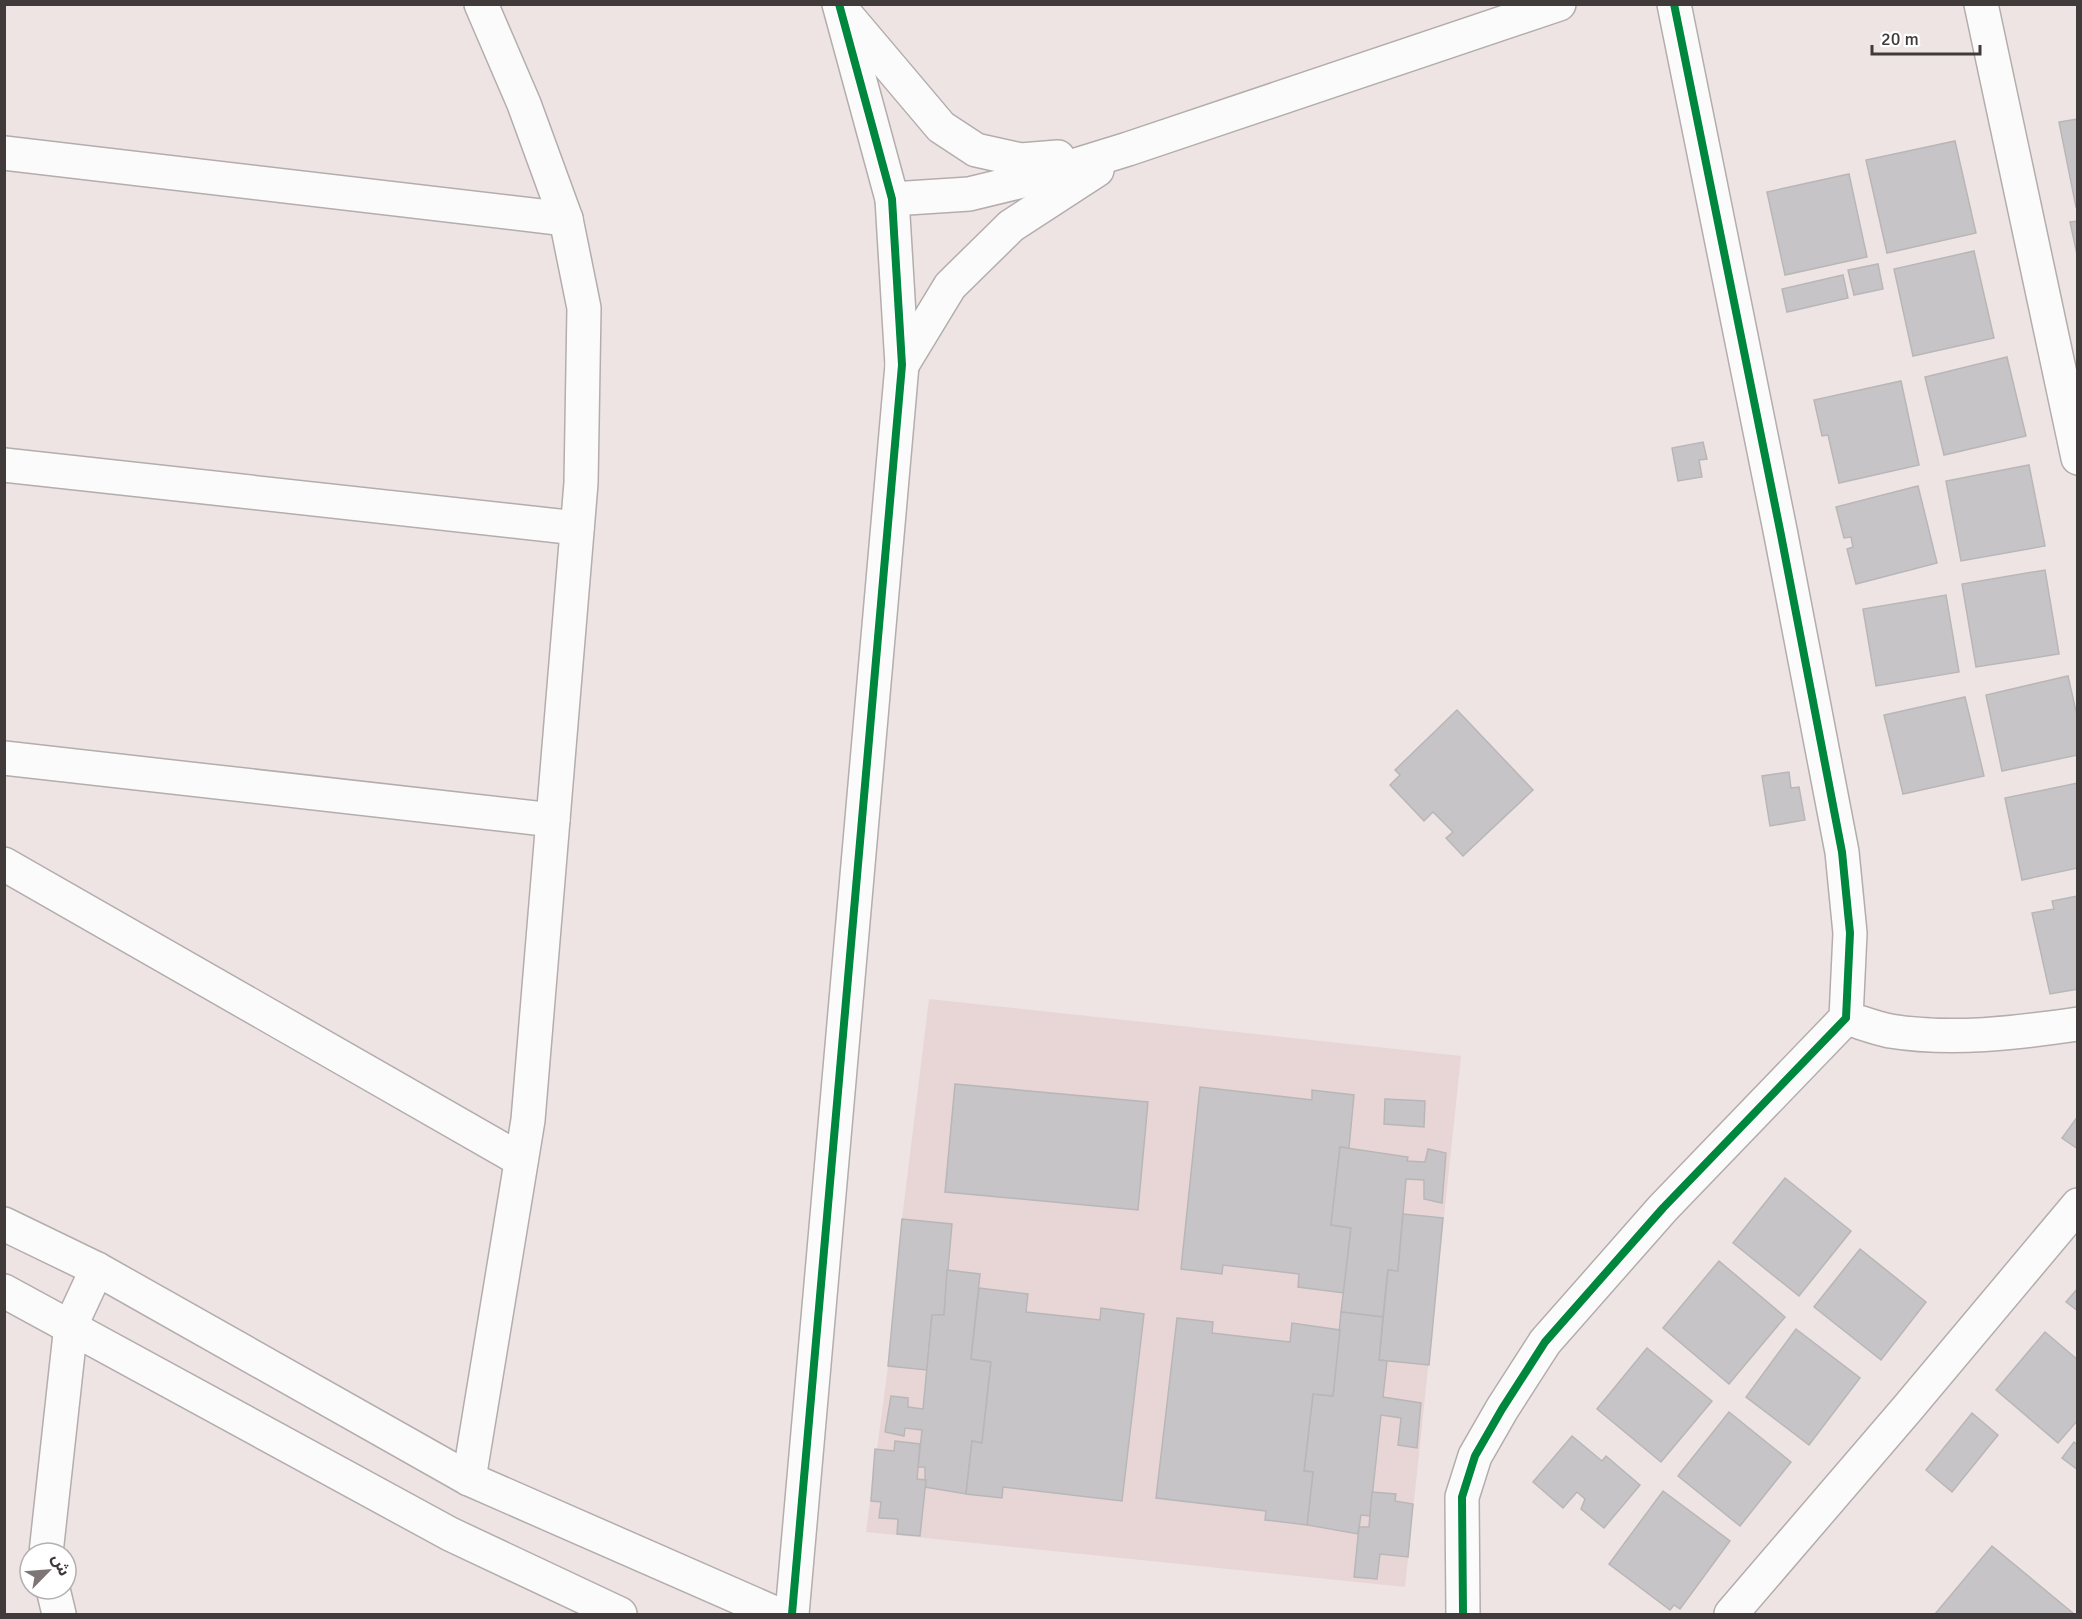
<svg xmlns="http://www.w3.org/2000/svg" width="2082" height="1619" font-family="Signika,'Noto Sans Arabic',sans-serif">
  <rect width="100%" height="100%" fill="#eee4e4"/>
  <path fill="#e8d6d7" d="M929,999l532,57 -56,531 -539,-55 22,-166 14,-147z"/>
  <g fill="#c6c4c6" stroke="#b9b6b8" stroke-width="1.5">
    <path d="M2078,119v88h-2l-17,-85z"/>
    <path d="M1955,141l21,92 -89,20 -21,-93z"/>
    <path d="M1849,174l18,83 -82,18 -18,-83z"/>
    <path d="M2078,221v38l-8,-37z"/>
    <path d="M1974,251l20,87 -81,18 -19,-87z"/>
    <path d="M1878,264l5,25 -29,6 -6,-25z"/>
    <path d="M1843,275l5,23 -61,14 -5,-23z"/>
    <path d="M2007,357l19,79 -82,19 -19,-78z"/>
    <path d="M1901,381l18,84 -80,18 -11,-48 -6,1 -8,-36z"/>
    <path d="M1703,442l4,17 -8,1 3,17 -24,4 -6,-33z"/>
    <path d="M2029,465l16,81 -84,15 -15,-80z"/>
    <path d="M1918,486l19,77 -81,21 -9,-35 6,-2 -2,-10 -7,1 -8,-31z"/>
    <path d="M2045,570l14,84 -83,13 -14,-83z"/>
    <path d="M1946,595l13,77 -83,14 -13,-77z"/>
    <path d="M2068,676l10,44v35l-76,16 -16,-76z"/>
    <path d="M1965,697l19,79 -81,18 -19,-79z"/>
    <path d="M1457,710l76,80 -70,66 -17,-18 7,-6 -20,-20 -9,9 -34,-36 10,-10 -5,-5z"/>
    <path d="M1789,772l2,16 8,-1 6,33 -35,6 -8,-50z"/>
    <path d="M2078,783v85l-56,12 -17,-82z"/>
    <path d="M2078,896v93l-28,5 -18,-81 22,-4 -2,-8z"/>
    <path d="M955,1084l193,18 -10,108 -193,-18z"/>
    <path d="M1200,1087l112,13v-10l42,5 -5,53 -9,-1 -9,78 20,3 -7,65 -46,-6 1,-13 -76,-9 -1,9 -41,-5z"/>
    <path d="M1385,1099l40,2 -1,26 -40,-3z"/>
    <path d="M2078,1116v33l-16,-11z"/>
    <path d="M1340,1147l68,10 -1,4 18,1 3,-13 18,4 -4,50 -18,-4v-19l-18,-1 -8,92 -10,-1 -5,47 -42,-5 10,-84 -20,-3z"/>
    <path d="M1785,1178l66,53 -52,65 -66,-53z"/>
    <path d="M1403,1214l40,4 -14,147 -50,-5 9,-90 10,1z"/>
    <path d="M902,1219l50,5 -8,91h-12l-5,55 -39,-4z"/>
    <path d="M1860,1249l66,53 -45,58 -67,-53z"/>
    <path d="M1719,1261l66,56 -56,67 -66,-56z"/>
    <path d="M947,1270l33,4 -9,85 20,3 -9,81 -10,-2 -6,53 -41,-7v-20h-7l4,-37 -17,-2 -1,8 -19,-4 6,-36 17,2v9l15,2 9,-94h12z"/>
    <path d="M979,1288l49,6 -2,18 74,8 1,-12 43,6 -22,187 -119,-14 -1,11 -36,-4 6,-53 10,2 9,-81 -20,-3z"/>
    <path d="M2078,1288v23l-12,-9z"/>
    <path d="M1341,1312l42,5 -4,43 8,1 -4,36 38,6 -4,45 -19,-3 3,-27 -20,-3 -11,101 -9,-1 -3,19 -51,-9 6,-53 -9,-1 9,-77 20,2z"/>
    <path d="M1177,1318l36,4 -1,11 78,9 2,-19 48,7 -7,66 -20,-2 -9,77 9,1 -6,53 -42,-5 1,-9 -110,-13z"/>
    <path d="M1796,1329l64,49 -51,67 -63,-48z"/>
    <path d="M2045,1332l33,28v60l-20,23 -62,-53z"/>
    <path d="M1647,1348l65,53 -51,61 -64,-53z"/>
    <path d="M1729,1412l62,50 -51,64 -62,-50z"/>
    <path d="M1972,1413l26,22 -46,57 -26,-22z"/>
    <path d="M1572,1436l30,25 4,-5 34,29 -36,43 -23,-19 4,-10 -8,-7 -14,16 -30,-26z"/>
    <path d="M895,1441l25,3 -3,35 9,1 -6,56 -23,-2 1,-15 -19,-1 2,-16 -10,-1 4,-52 19,2z"/>
    <path d="M2074,1442l4,3v25l-16,-12z"/>
    <path d="M1663,1491l67,50 -50,68 -6,-4 -4,5 -61,-46z"/>
    <path d="M1372,1492l24,2 -1,7 18,3 -5,53 -28,-3 -3,25 -23,-2 5,-50h10z"/>
    <path d="M1992,1546l82,68h-139z"/>
  </g>
  <g fill="none" stroke-linecap="round" stroke-linejoin="round">
    <defs>
      <g id="minor">
        <path d="M1981,4l97,454"/>
        <path d="M848,17l93,110 35,23 45,10 37,-3"/>
        <path d="M4,153l562,66"/>
        <path d="M892,199l77,-5 62,-15 97,-30 431,-145"/>
        <path d="M902,365l48,-79 61,-60 86,-56"/>
        <path d="M4,465l573,63"/>
        <path d="M4,758l549,62"/>
        <path d="M4,864l517,296"/>
        <path d="M1846,1018c14,4 29,10 44,13 62,10 126,2 188,-7"/>
        <path d="M4,1224l93,45 372,210 308,135"/>
        <path d="M4,1291l446,243 170,80"/>
        <path d="M469,1479l59,-359 53,-637 3,-175 -18,-89 -42,-115 -43,-100"/>
        <path d="M46,1553l25,-228 26,-56"/>
        <path d="M53,1589l6,25"/>
        <path d="M792,1614l110,-1249 -10,-166 -53,-195"/>
        <path d="M1463,1614l-1,-117 13,-41 27,-47 43,-67 118,-134 183,-190 4,-85 -8,-81 -61,-317 -107,-531"/>
        <path d="M1731,1614l176,-205 171,-204"/>
      </g>
    </defs>
    <use href="#minor" stroke="#b4adad" stroke-width="36"/>
    <use href="#minor" stroke="#fcfbfb" stroke-width="33"/>
    <defs>
      <g id="cycleway">
        <path d="M792,1614l110,-1249 -10,-166 -53,-195"/>
        <path d="M1463,1614l-1,-117 13,-41 27,-47 43,-67 118,-134 183,-190 4,-85 -8,-81 -61,-317 -107,-531"/>
      </g>
    </defs>
    <use href="#cycleway" stroke="#fff" stroke-width="11"/>
    <use href="#cycleway" stroke="#00873e" stroke-width="8"/>
  </g>
  <rect width="2082" height="1619" fill="none" stroke="#413a3b" stroke-width="12"/>
  <g transform="translate(48 1571) rotate(65)"><circle r="28" fill="#ffffff" stroke="#b3b0b1" stroke-width="1.5"/>
  <path d="M0-4.5L10 22L0 15L-10 22Z" fill="#7e7676"/>
  <text y="-9" font-size="16" font-weight="bold" text-anchor="middle" fill="#413a3b">ش</text>
  </g>
  <path d="M1872 45v9h108v-9" fill="none" stroke="#413a3b" stroke-width="3"/>
  <text x="1881" y="45" font-size="18" fill="#413a3b" stroke="#ffffff" stroke-width="4.5" paint-order="stroke">20 m</text>
</svg>
